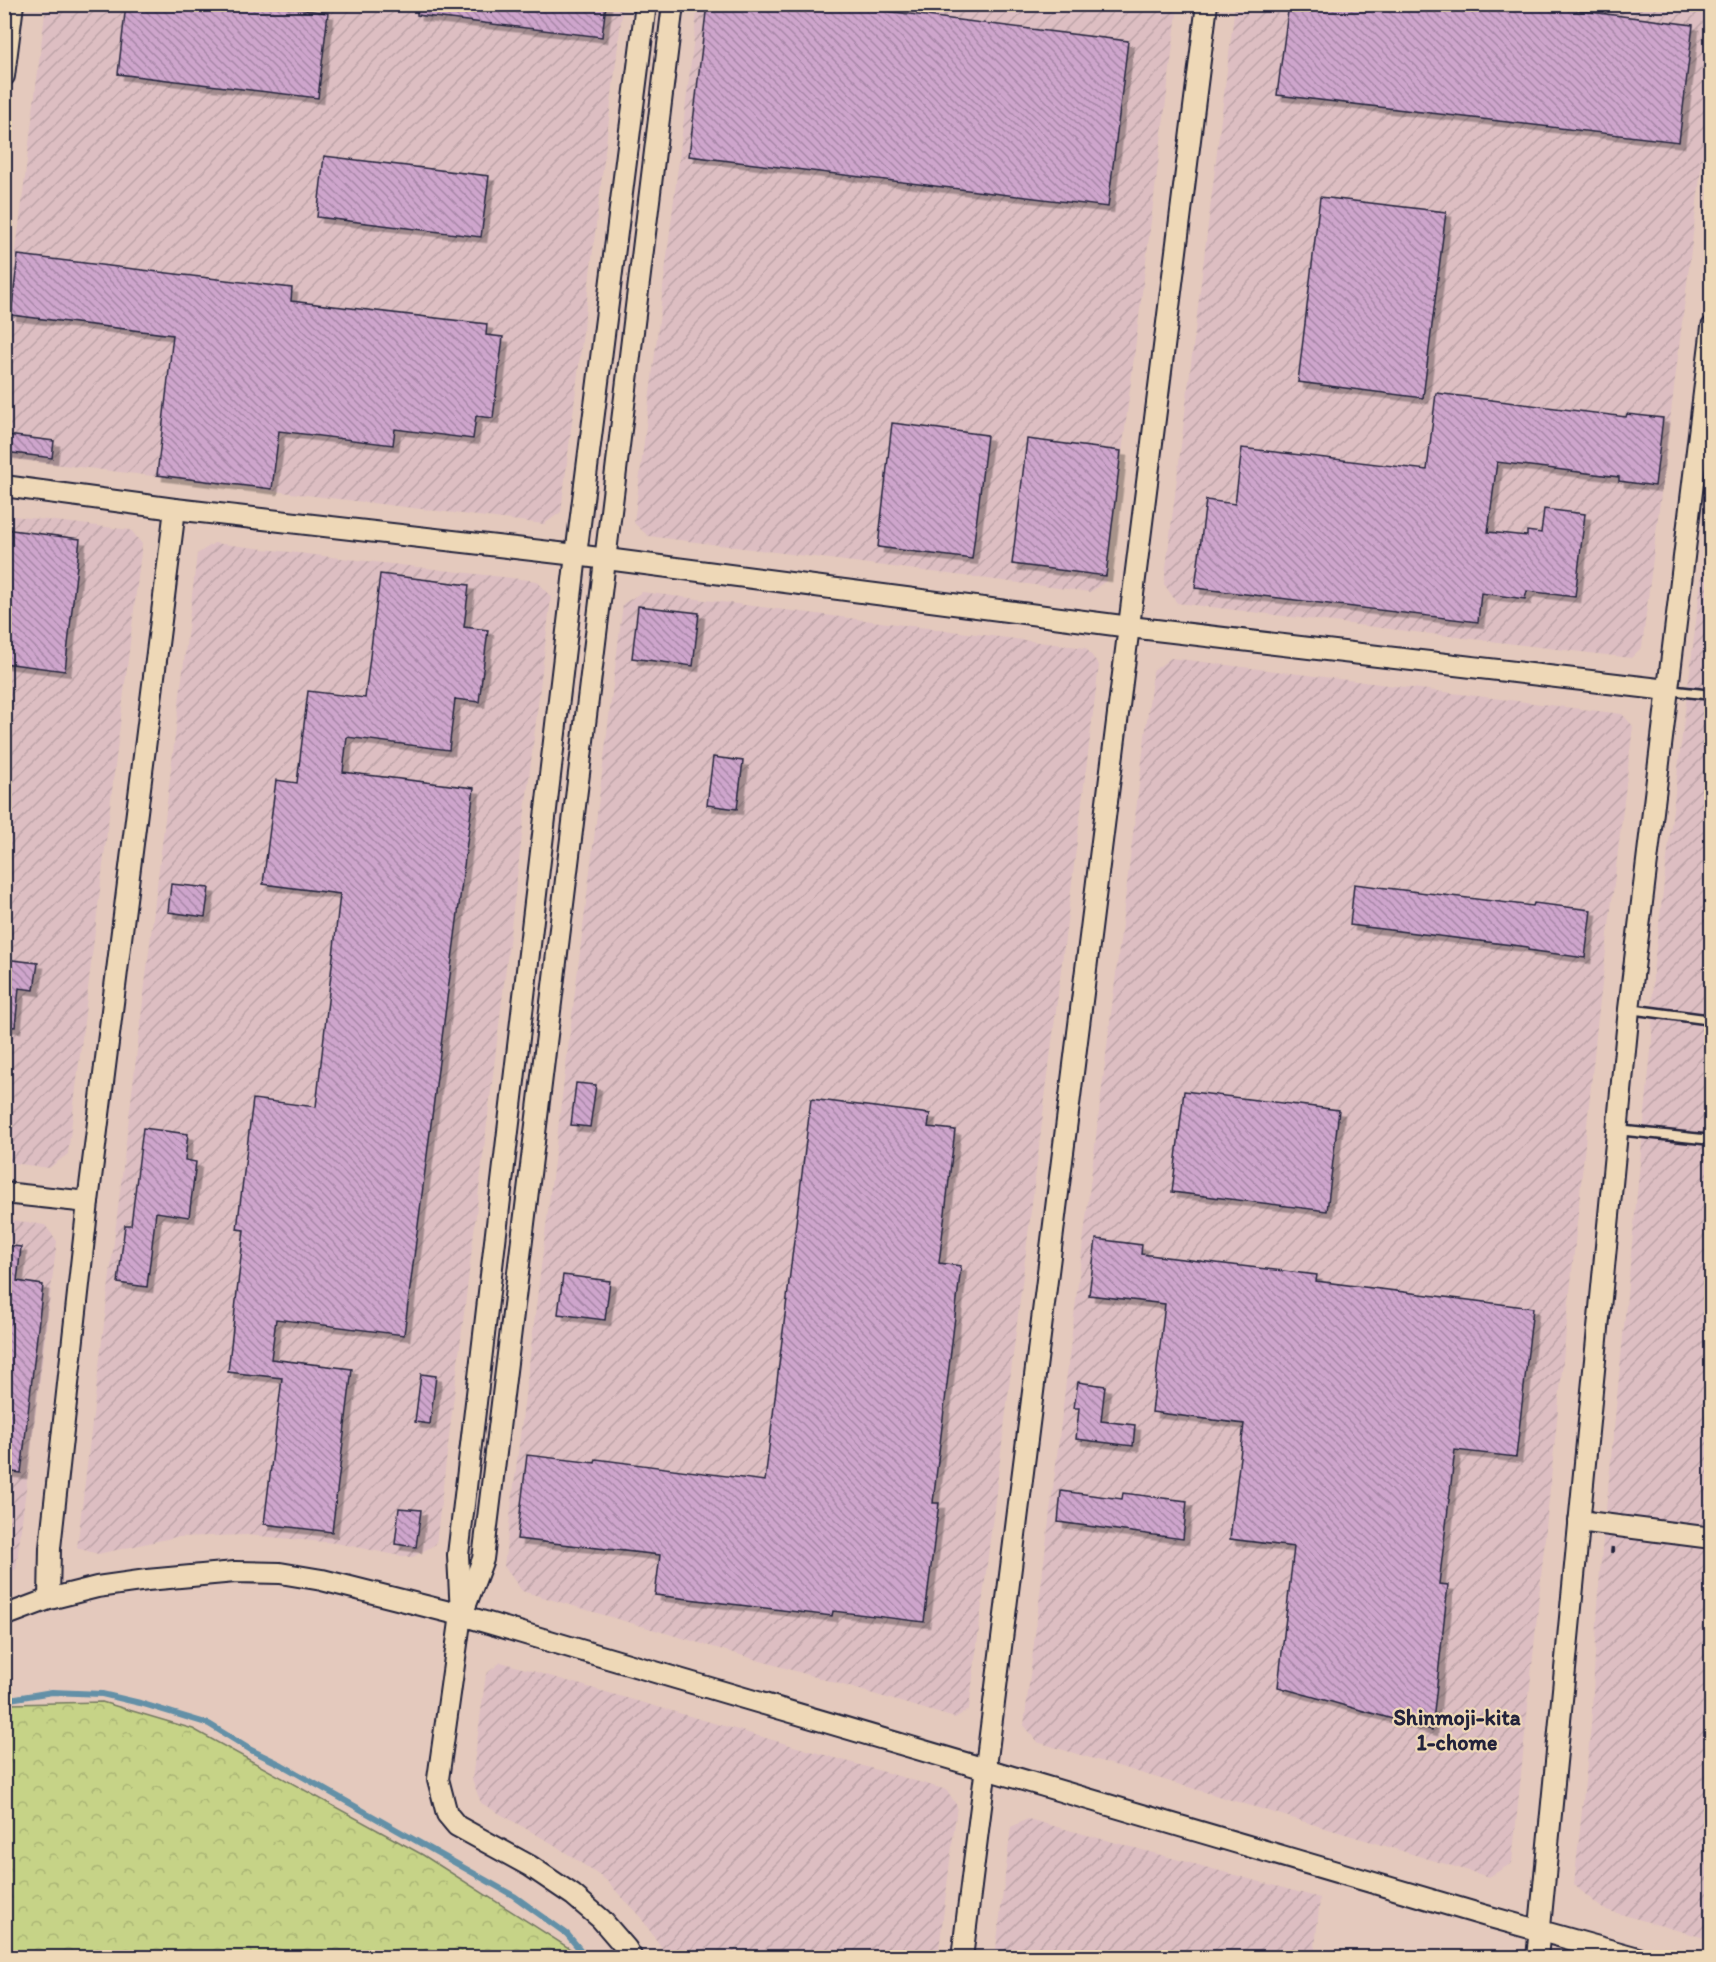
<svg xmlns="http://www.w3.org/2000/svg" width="1716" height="1962" font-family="Itim,sans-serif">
  <defs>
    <pattern id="industrial-furrows" width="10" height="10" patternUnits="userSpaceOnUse" patternTransform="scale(1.5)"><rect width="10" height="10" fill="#ddbec2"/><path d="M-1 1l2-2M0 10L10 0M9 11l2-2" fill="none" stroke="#bda3a8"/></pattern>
    <pattern id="forest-crowns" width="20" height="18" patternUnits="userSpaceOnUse" patternTransform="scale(1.5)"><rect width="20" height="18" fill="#c6d387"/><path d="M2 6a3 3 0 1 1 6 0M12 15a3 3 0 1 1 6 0" fill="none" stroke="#aab575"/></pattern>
    <pattern id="building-back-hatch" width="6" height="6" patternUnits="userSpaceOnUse" patternTransform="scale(1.5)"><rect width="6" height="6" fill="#cea5cc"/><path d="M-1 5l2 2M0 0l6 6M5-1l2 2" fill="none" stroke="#a786a7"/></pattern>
    <filter id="shadow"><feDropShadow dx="5.5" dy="5.5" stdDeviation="0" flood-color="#0004"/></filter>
  </defs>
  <rect width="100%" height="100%" fill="#e4c9bd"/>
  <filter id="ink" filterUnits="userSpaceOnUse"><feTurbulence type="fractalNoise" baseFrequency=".0167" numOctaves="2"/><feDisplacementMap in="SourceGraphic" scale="12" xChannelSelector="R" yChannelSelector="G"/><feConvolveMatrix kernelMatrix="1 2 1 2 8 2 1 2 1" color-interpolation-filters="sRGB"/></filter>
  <g filter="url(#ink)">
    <g fill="url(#industrial-furrows)">
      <path d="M46,5h577l-62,507 -17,12 -539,-66v-118z"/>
      <path d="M698,5h480l-72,576 -16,11 -442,-56 -14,-13z"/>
      <path d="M1235,5h476v84l-69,558 -11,11 -454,-55 -13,-19z"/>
      <path d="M1711,499v1441l-108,-31 -29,-24 17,-159 9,-155 52,-530 1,-68z"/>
      <path d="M5,515l126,15 11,14 -74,610 -19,14 -44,-6z"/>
      <path d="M214,543l323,38 14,16 -115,947 -25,14 -75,-15 -89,-8 -71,2 -78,17 -21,-6 120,-994z"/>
      <path d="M642,592l444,56 13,17 -130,1044 -14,9 -433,-127 -18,-25 119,-962z"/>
      <path d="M1171,658l451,56 11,12 -36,300 -85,837 -23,14 -452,-135 -13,-17 129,-1054z"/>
      <path d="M5,1219l40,6 12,16 -41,328 -11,6z"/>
      <path d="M501,1662l446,128 10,16 -19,151h-270l-27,-39 -35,-38 -53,-36 -72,-41 -9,-24 14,-105z"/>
      <path d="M1028,1819l292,79 -6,59h-319l16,-130z"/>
    </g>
    <path fill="url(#forest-crowns)" stroke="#747a61" stroke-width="1.5" d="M102,1702l91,27 230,126 149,95 5,7h-572v-251l6,-2z"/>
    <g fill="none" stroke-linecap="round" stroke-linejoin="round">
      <path stroke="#6390a7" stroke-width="6" d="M4,1700l48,-8 50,2 38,9 69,21 42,26 31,15 232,131 53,38 20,24"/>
    </g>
    <g fill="url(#building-back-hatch)" stroke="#22223b" stroke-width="1.5" filter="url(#shadow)">
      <path d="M126,4h133l69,9 -10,85 -200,-24z"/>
      <path d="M417,4h189l-4,33 -185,-22z"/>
      <path d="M707,4h122l299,37 -20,166 -419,-51z"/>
      <path d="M1289,4h238l166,21 -14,117 -402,-47z"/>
      <path d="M324,156l165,20 -8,61 -164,-20z"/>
      <path d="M1320,197l126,15 -23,186 -125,-16z"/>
      <path d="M18,255l274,33 -1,13 196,23 -1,11 17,2 -10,81 -17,-2 -3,23 -78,-10 -2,16 -114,-14 -7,58 -115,-14 16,-140 -162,-20z"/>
      <path d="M1436,393l190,24 1,-3 36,4 -8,68 -36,-5v-4l-122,-15 -9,70 39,4v-5l14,2 3,-24 41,5 -10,83 -48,-6 -2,8 -44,-6 -3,29 -283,-34 11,-88 29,4 7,-56 185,22z"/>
      <path d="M892,423l95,12 -15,124 -94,-12z"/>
      <path d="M7,435l47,6 -2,17 -47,-6z"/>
      <path d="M1027,439l94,12 -15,125 -94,-12z"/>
      <path d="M4,529l76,10 -15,132 -61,-8z"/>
      <path d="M380,574l89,11 -5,42 24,3 -9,72 -24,-3 -6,51 -102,-13 -4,35 131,16 -70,547 -128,-16 -5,40 81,10 -20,163 -68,-8 18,-146 -54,-6 16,-142 -7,-1 16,-130 63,8 24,-213 -77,-10 13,-104 21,3 11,-92 57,7z"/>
      <path d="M638,606l61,7 -6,53 -61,-8z"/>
      <path d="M713,757l30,4 -6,48 -30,-4z"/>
      <path d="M171,884l38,4 -4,29 -37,-5z"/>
      <path d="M1354,884l179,22 1,-3 57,7 -6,48 -57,-8v-3l-178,-22z"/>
      <path d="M4,959l34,4 -4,27 -15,-2 -4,39 -11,-1z"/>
      <path d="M576,1083l20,2 -6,42 -19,-2z"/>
      <path d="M1184,1091l155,19 -12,101 -155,-19z"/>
      <path d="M811,1099l119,15 -2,13 27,3 -16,133 22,3 -28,237h6l-15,119 -91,-11 -1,5 -177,-21 5,-40 -143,-16 10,-84 68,8 1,-4 169,22z"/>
      <path d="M143,1128l45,6 -3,26 11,2 -7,55 -33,-5 -9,75 -29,-4 7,-58h6z"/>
      <path d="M1096,1239l46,6 -1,9 176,21 -1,6 217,27 -17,149 -61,-7 -16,134 9,1 -16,145 -154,-43 16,-140 -64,-8 14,-115 -92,-12 13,-108 -76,-9z"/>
      <path d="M4,1245l17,2 -4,34 26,4 -22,188 -17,-2z"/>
      <path d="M563,1275l47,6 -5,39 -47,-6z"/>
      <path d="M421,1374l15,2 -6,48 -15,-2z"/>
      <path d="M1078,1382l27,4 -4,35 34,4 -2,21 -57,-7 3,-31h-5z"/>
      <path d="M1061,1491l61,8 1,-6 64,8 -4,38 -125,-17z"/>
      <path d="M399,1508l22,2 -5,37 -21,-3z"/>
    </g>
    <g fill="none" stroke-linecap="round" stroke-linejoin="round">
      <defs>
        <g id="service">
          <path d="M1668,690l44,5"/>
          <path d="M1629,1009l83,11"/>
          <path d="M1617,1130l95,10"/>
        </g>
        <g id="tertiary">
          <path d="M4,76l9,-72"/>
          <path d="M4,486l171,23 401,46 554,72 538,63"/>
          <path d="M4,1193l84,9"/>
          <path d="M1579,1521l133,17"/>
          <path d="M49,1599l1,-51 38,-346 87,-693"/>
          <path d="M465,1607l18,-48 190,-1555"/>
          <path d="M4,1616l45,-17 48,-12 50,-7 88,-8 45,1 42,7 139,35 1022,300 155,43"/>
          <path d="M632,1958l-6,-10 -25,-29 -28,-24 -43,-29 -73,-40 -10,-12 -9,-35 23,-164 -3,-60 118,-1000 70,-551"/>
          <path d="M962,1958l245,-1954"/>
          <path d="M1537,1958l92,-949 83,-682"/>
        </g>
      </defs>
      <use href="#service" stroke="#22223b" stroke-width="13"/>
      <use href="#tertiary" stroke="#22223b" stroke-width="24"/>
      <path stroke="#22223b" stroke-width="4" stroke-dasharray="6 4.5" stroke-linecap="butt" d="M1612,1553l1,-9"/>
      <use href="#service" stroke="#eed8b7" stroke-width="8"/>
      <use href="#tertiary" stroke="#eed8b7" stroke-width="20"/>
    </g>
  </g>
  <g text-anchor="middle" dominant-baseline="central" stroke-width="4.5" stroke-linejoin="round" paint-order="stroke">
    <g font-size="22" font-weight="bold" fill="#22223b" stroke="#eed8b7">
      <text x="1457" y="1717">Shinmoji-kita<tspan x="1457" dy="25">1-chome</tspan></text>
    </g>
  </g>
  <rect width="1716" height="1962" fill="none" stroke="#eed8b7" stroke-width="24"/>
  <rect x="12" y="12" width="1692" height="1938" fill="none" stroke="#22223b" stroke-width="2" filter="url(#ink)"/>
</svg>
